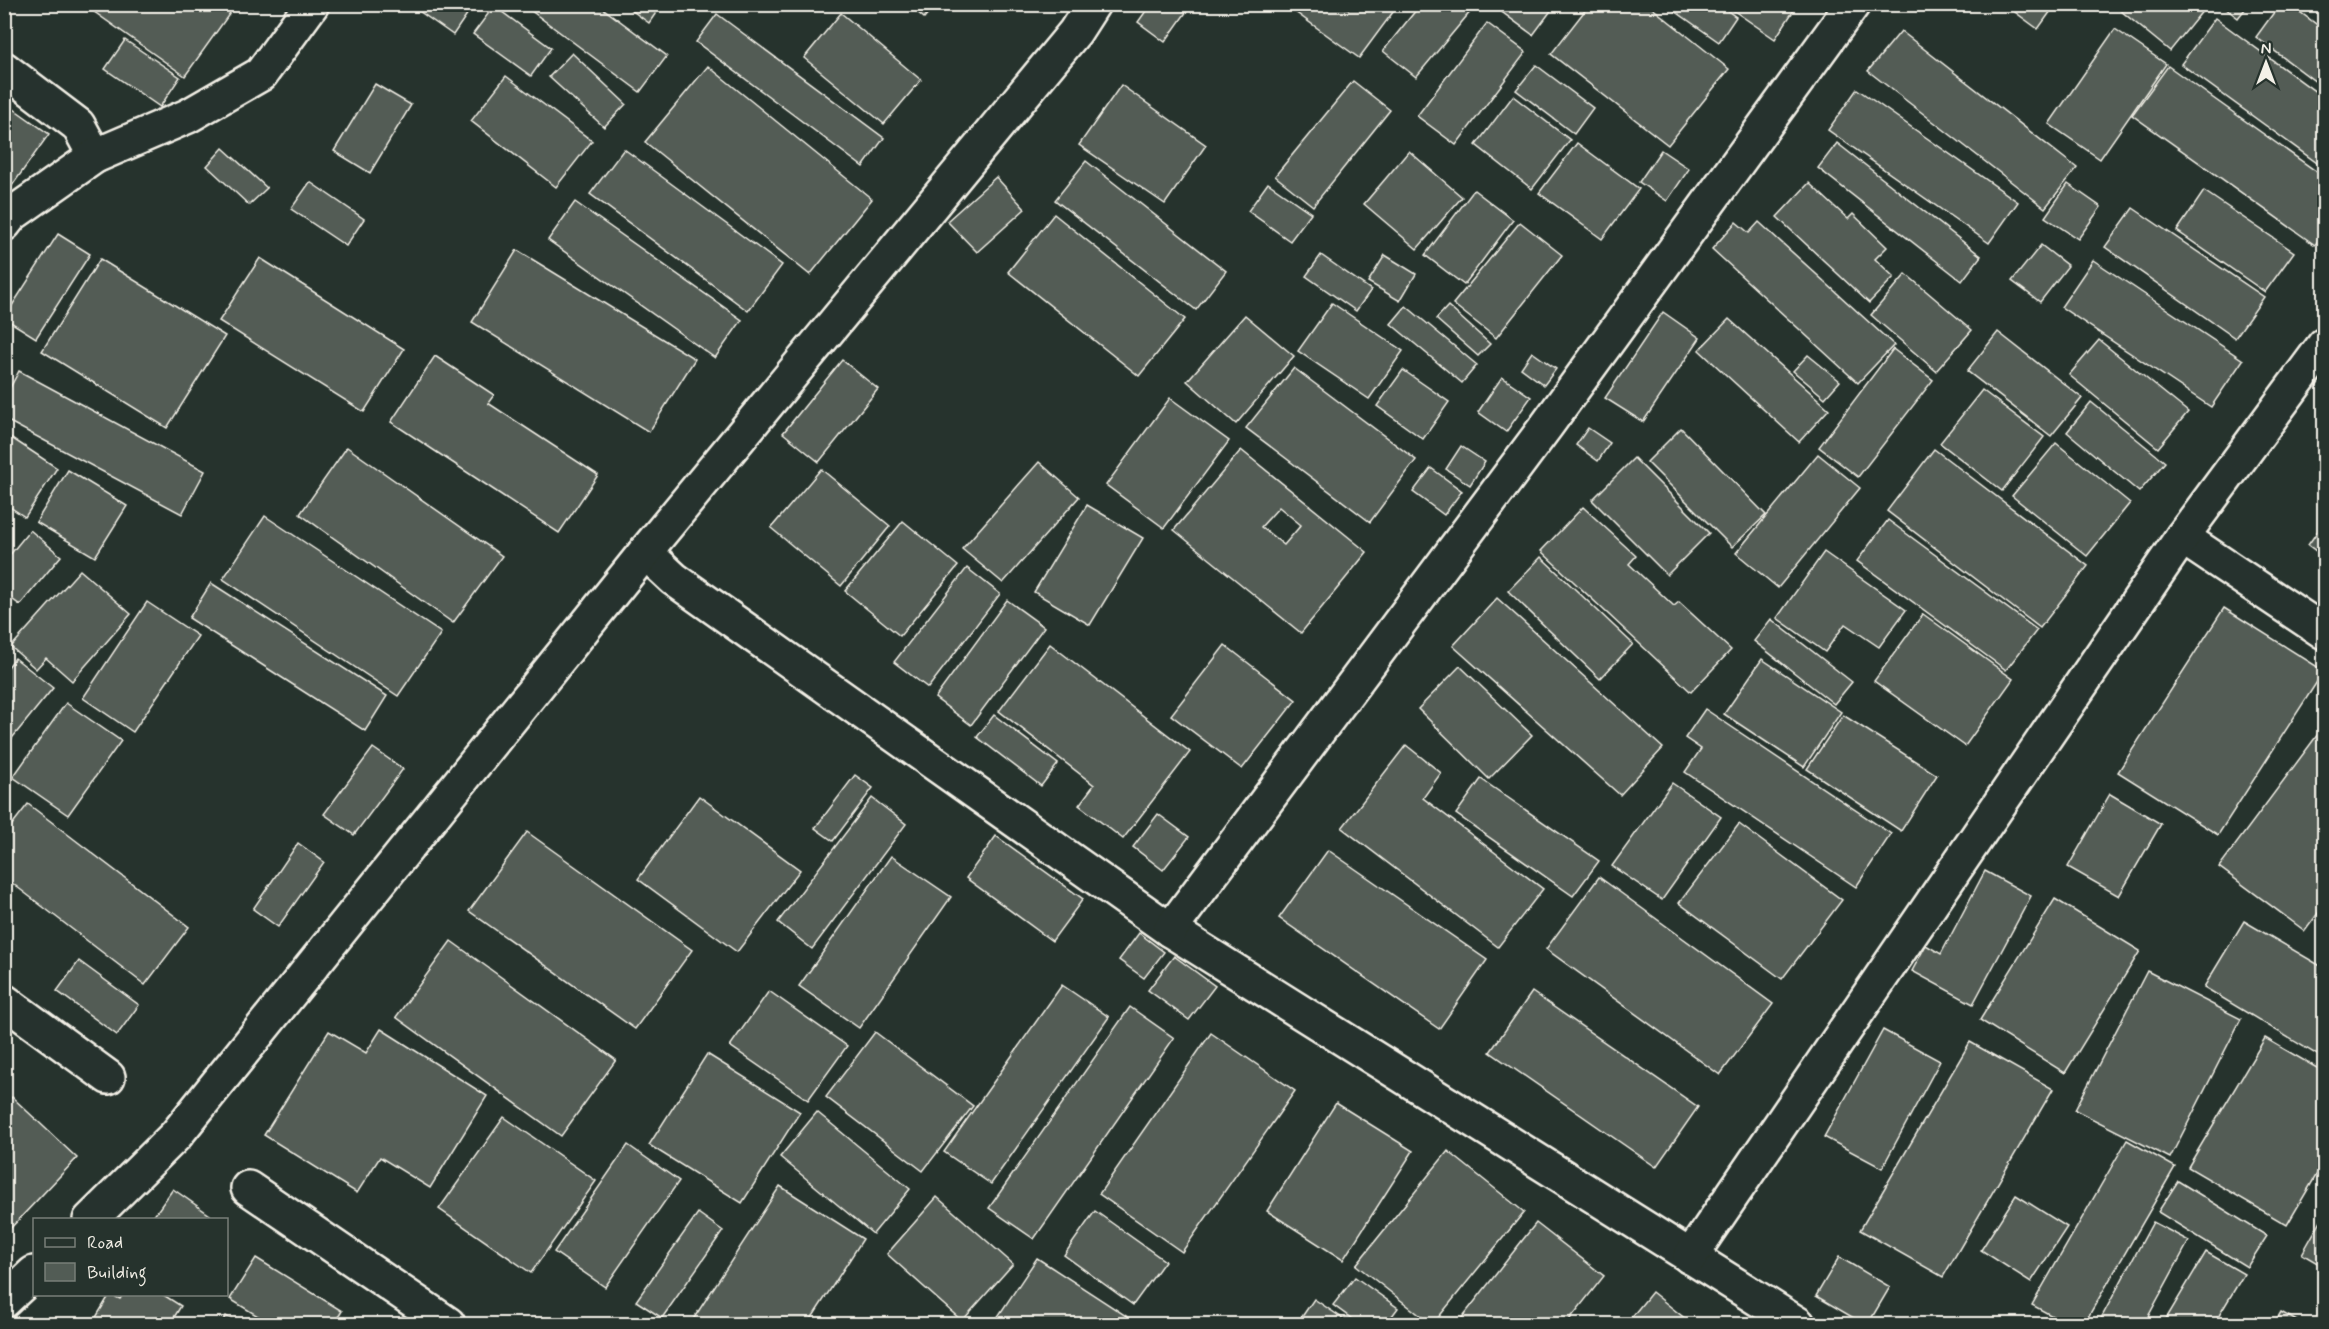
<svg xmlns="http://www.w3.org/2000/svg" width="2329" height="1329" font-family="Mynerve,sans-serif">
  <rect width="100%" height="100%" fill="#26332d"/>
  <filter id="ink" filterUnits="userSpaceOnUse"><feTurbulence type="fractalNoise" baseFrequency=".0167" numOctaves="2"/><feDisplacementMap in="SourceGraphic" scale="12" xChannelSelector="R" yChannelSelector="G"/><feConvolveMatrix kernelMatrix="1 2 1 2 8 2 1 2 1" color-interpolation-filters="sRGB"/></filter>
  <g filter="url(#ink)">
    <g fill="#525c55" stroke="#f4f1e8" stroke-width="1.5" fill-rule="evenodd">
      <path d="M83,4h151l1,2 -50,70z"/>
      <path d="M409,4h65l-21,31z"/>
      <path d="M522,4h75l70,52 -27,36z"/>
      <path d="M623,4h39l-13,19z"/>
      <path d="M908,4h28l-12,14z"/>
      <path d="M1151,4h41l-27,38 -27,-20z"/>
      <path d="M1284,4h57l7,5 4,-5h47l-40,54z"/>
      <path d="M1421,4h42l8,7 -55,66 -33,-26z"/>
      <path d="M1497,4h59l-23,31 -38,-28z"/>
      <path d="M1590,4h57l82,65 -61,76 -117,-91z"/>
      <path d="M1665,4h53l18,13 -17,25z"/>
      <path d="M1724,4h74l-23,35z"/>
      <path d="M2004,4h52l-18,25z"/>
      <path d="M2116,4h92l-38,47 -55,-45z"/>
      <path d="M2220,4h29l-11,14z"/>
      <path d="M2280,4h9l35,26v58l-68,-51z"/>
      <path d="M494,6l57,42 -20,28 -58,-42z"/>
      <path d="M841,13l80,67 -37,44 -80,-66z"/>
      <path d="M717,14l167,124 -21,29 -167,-125z"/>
      <path d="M2215,18l109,80v70l-143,-104z"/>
      <path d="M1487,23l39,29 -70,93 -39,-29z"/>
      <path d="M2115,29l51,35 -66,95 -51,-35z"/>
      <path d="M1901,31l176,137 -32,40 -177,-137z"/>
      <path d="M125,40l55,37 -20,30 -55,-38z"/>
      <path d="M572,53l54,51 -22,23 -55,-50z"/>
      <path d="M1536,65l57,43 -19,26 -58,-44z"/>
      <path d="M708,66l164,133 -62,76 -165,-133z"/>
      <path d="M2168,66l156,111v55l-9,13 -183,-130z"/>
      <path d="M506,76l86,65 -36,46 -85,-66z"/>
      <path d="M1353,81l37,29 -77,96 -38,-30z"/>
      <path d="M375,84l36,21 -41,68 -36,-22z"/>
      <path d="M1121,85l85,60 -41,59 -86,-59z"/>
      <path d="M1857,89l161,113 -29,41 -161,-113z"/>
      <path d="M1513,96l57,44 -38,49 -56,-44z"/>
      <path d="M4,102l45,32 -45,63z"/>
      <path d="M1577,143l62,46 -37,50 -63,-46z"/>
      <path d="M1837,143l144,113 -19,25 -144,-113z"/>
      <path d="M223,148l44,40 -18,17 -42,-39z"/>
      <path d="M624,149l158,116 -34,46 -158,-117z"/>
      <path d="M1661,150l28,19 -22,32 -28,-19z"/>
      <path d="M1409,151l53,46 -45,52 -53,-45z"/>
      <path d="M1086,161l140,110 -30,39 -141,-110z"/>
      <path d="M996,177l29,32 -48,43 -30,-31z"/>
      <path d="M310,182l54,37 -18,27 -55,-37z"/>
      <path d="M1268,183l43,30 -21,28 -42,-30z"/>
      <path d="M1809,183l39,36 5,-5 34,33 -12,12 19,18 -25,26 -92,-86z"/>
      <path d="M2068,184l33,23 -23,32 -33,-22z"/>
      <path d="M1474,190l39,30 -49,65 -39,-30z"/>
      <path d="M2204,191l90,61 -29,40 -88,-61z"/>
      <path d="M575,202l167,118 -27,38 -167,-118z"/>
      <path d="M2133,208l131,89 -29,41 -130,-91z"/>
      <path d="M1054,214l131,105 -46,57 -131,-104z"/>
      <path d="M1520,222l42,33 -66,83 -43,-34z"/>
      <path d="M1736,222l13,11 10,-11 135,123 -36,38 -146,-134z"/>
      <path d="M58,234l32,20 -54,84 -32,-20z"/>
      <path d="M2041,245l27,21 -28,36 -28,-21z"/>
      <path d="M517,250l178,109 -46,73 -177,-110z"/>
      <path d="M1321,255l50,35 -15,21 -50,-35z"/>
      <path d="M1385,255l31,19 -16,27 -32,-19z"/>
      <path d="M260,258l144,91 -40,63 -145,-91z"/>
      <path d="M100,259l125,77 -58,92 -125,-77z"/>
      <path d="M2093,260l150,100 -32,47 -150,-100z"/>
      <path d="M1906,274l66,56 -36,41 -65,-56z"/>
      <path d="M1332,303l71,48 -34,48 -71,-48z"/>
      <path d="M1406,306l71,59 -15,18 -71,-59z"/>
      <path d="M1448,306l42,38 -12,12 -42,-37z"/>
      <path d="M1663,312l37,26 -57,84 -38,-24z"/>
      <path d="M1245,315l49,41 -58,68 -49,-43z"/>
      <path d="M1729,319l100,90 -30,33 -100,-92z"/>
      <path d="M1998,332l84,66 -31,38 -84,-65z"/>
      <path d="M2099,340l89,72 -30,36 -89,-73z"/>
      <path d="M1893,349l40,31 -75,97 -39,-30z"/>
      <path d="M1532,352l24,17 -12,16 -23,-17z"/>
      <path d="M1808,355l32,26 -15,17 -32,-27z"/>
      <path d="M435,356l59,39 -6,8 110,72 -39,58 -168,-111z"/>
      <path d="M842,360l36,29 -59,73 -36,-29z"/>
      <path d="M1294,368l122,92 -46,62 -124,-94z"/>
      <path d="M1403,370l46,32 -26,37 -46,-33z"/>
      <path d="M19,371l186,100 -23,43 -178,-95v-20z"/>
      <path d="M1502,377l29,20 -25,35 -28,-20z"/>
      <path d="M1982,390l62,47 -42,54 -62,-48z"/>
      <path d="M1170,398l59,43 -65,87 -58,-43z"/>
      <path d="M2091,402l74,60 -26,30 -72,-60z"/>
      <path d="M1588,428l22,15 -12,18 -22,-16z"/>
      <path d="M1681,428l85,87 -34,32 -85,-85z"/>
      <path d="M4,433l53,35 -32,49 -21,-14z"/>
      <path d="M2056,443l74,60 -43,53 -75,-60z"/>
      <path d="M1461,446l24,16 -15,23 -24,-16z"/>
      <path d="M347,447l155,109 -49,67 -153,-109z"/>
      <path d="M1934,449l154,117 -48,62 -153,-117z"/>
      <path d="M1241,450l126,102 -66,81 -127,-103zM1279,507l22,18 -17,20 -23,-18z"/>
      <path d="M1818,454l42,34 -82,100 -42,-35z"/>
      <path d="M1634,458l75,75 -42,42 -75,-75z"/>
      <path d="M1039,462l40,35 -76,86 -41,-34z"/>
      <path d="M1431,468l31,23 -18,24 -31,-23z"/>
      <path d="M821,469l69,57 -49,60 -70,-58z"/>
      <path d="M68,470l59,36 -32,51 -59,-35z"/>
      <path d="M1087,505l56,33 -53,87 -56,-33z"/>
      <path d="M1583,507l53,49 -7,8 45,42 5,-4 52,48 -40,42 -150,-141z"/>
      <path d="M265,516l176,117 -43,63 -175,-117z"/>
      <path d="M1888,520l149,110 -31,40 -149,-109z"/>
      <path d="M903,521l55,45 -58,70 -55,-45z"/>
      <path d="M2324,522v35l-16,-12z"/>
      <path d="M30,530l31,26 -41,49 -16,-12v-31z"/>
      <path d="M1824,552l82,58 -27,37 -34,-23 -20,28 -48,-34z"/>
      <path d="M1541,557l92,87 -33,35 -92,-88z"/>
      <path d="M967,568l33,26 -72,94 -34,-26z"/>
      <path d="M80,570l51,44 -59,67 -26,-23 -10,11 -25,-22z"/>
      <path d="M211,583l176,113 -22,35 -176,-113z"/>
      <path d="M1497,598l166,150 -43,47 -167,-149z"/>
      <path d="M1007,600l37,27 -73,98 -36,-27z"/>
      <path d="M147,602l51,34 -65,96 -50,-34z"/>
      <path d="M2224,608l100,63 -106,164 -100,-63z"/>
      <path d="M1923,614l90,65 -48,67 -91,-65z"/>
      <path d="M1771,619l81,63 -18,22 -80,-63z"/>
      <path d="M1050,644l140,108 -67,87 -44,-34 15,-20 -95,-74z"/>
      <path d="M1225,645l71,55 -54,69 -71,-54z"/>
      <path d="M15,658l38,30 -49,60v-76z"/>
      <path d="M1762,659l79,53 -37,55 -80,-53z"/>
      <path d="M1460,666l72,69 -43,44 -71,-70z"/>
      <path d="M66,703l55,38 -53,74 -55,-38z"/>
      <path d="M1705,709l186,125 -35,53 -171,-115 16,-23 -16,-11z"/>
      <path d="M994,715l64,49 -17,22 -64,-49z"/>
      <path d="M1843,715l94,60 -36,56 -94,-62z"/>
      <path d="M2324,726v179l-19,26 -86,-64z"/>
      <path d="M1406,745l35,28 -18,25 120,91 -45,58 -156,-119z"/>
      <path d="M373,748l30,21 -49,66 -30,-21z"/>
      <path d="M855,775l18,13 -40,53 -18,-13z"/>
      <path d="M1481,779l118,82 -26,35 -117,-82z"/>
      <path d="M1672,783l49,34 -59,83 -50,-34z"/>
      <path d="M2110,794l51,30 -42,72 -51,-29z"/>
      <path d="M699,796l101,74 -63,82 -99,-73z"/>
      <path d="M872,798l34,26 -94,125 -34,-27z"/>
      <path d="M28,804l161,123 -44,58 -141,-108v-42z"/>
      <path d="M1158,814l31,23 -26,33 -30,-23z"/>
      <path d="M1739,824l103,76 -60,79 -103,-76z"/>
      <path d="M527,832l165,118 -57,79 -166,-118z"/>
      <path d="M996,836l87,63 -31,42 -86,-63z"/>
      <path d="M298,843l26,19 -46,65 -25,-18z"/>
      <path d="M1328,850l159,110 -48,69 -160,-111z"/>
      <path d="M891,856l60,41 -92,131 -60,-42z"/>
      <path d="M1985,871l46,25 -58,108 -61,-33 14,-26 15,9z"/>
      <path d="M1599,877l174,127 -53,71 -174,-126z"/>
      <path d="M2055,899l85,52 -75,122 -85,-53z"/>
      <path d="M2244,921l80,47v91l-120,-72z"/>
      <path d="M1139,933l25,19 -20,26 -25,-18z"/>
      <path d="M451,941l165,119 -55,76 -165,-119z"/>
      <path d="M1174,956l41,30 -26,34 -41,-30z"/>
      <path d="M79,961l60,44 -22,30 -60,-44z"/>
      <path d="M2147,971l94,48 -71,139 -95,-48z"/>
      <path d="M1062,985l47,32 -118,167 -47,-32z"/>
      <path d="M769,991l78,55 -39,54 -78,-54z"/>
      <path d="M1532,992l166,115 -42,60 -166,-115z"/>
      <path d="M1130,1007l44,31 -140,201 -45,-31z"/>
      <path d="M381,1029l106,67 -57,92 -50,-31 -23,36 -93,-58 65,-104 37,22z"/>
      <path d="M1883,1030l57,31 -58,107 -58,-31z"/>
      <path d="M875,1032l98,74 -50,65 -97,-74z"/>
      <path d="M1211,1033l84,58 -113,161 -83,-58z"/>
      <path d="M2265,1038l59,34v90l-37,63 -99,-58z"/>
      <path d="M1970,1042l83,47 -110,188 -83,-47z"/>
      <path d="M707,1054l93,58 -58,91 -93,-58z"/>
      <path d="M12,1097l65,61 -73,77v-130z"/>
      <path d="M1336,1103l77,48 -70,109 -76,-49z"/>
      <path d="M817,1112l93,77 -37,45 -93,-77z"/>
      <path d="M504,1117l92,64 -65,92 -92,-64z"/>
      <path d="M2127,1140l48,27 -91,157h-17l-35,-19z"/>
      <path d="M628,1145l51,36 -74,106 -51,-35z"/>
      <path d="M1448,1151l76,61 -91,112h-2l-75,-59z"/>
      <path d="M2178,1181l89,55 -20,31 -89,-55z"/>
      <path d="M780,1186l83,53 -55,85h-118z"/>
      <path d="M173,1189l37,26 -3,5h-56z"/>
      <path d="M2016,1195l51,32 -36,55 -50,-32z"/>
      <path d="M937,1197l76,67 -51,57 -75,-67z"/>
      <path d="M1095,1211l70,50 -32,44 -69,-50z"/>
      <path d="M698,1213l25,18 -61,87 -26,-17z"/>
      <path d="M2324,1215v52l-22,-13z"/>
      <path d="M2153,1222l36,19 -45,83h-46z"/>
      <path d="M1536,1223l68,53 -38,48h-109z"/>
      <path d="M2206,1252l38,22 -30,50h-51z"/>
      <path d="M1839,1257l51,30 -22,37h-4l-48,-28z"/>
      <path d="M256,1258l86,53 -8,13h-63l-41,-25z"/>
      <path d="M1037,1258l100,65 -1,1h-143z"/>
      <path d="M1355,1277l43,31 -12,16h-27l-26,-19z"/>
      <path d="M1652,1292l40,32h-66z"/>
      <path d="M110,1294l10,5 3,-5h39l19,12 -11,18h-78z"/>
      <path d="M1314,1299l37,25h-54z"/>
      <path d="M2281,1312l21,12h-28z"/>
      <path d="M226,1316l12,8h-18z"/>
    </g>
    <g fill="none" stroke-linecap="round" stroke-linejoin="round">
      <defs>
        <g id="street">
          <path d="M4,69l74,56 17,31"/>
          <path d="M4,224l7,-9 84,-59 93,-40 73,-42 51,-70"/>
          <path d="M2182,537l142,95"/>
          <path d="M645,552l29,27 496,351 628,394"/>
          <path d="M1170,930l377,-505 306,-421"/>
          <path d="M4,1001l104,76"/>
          <path d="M248,1188l200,136"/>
          <path d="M90,1220l86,-85 469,-583 430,-520 18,-28"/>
          <path d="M1690,1257l492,-720 142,-192"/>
          <path d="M4,1301l30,-28"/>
        </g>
      </defs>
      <use href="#street" stroke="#f4f1e8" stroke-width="38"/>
      <use href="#street" stroke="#26332d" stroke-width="33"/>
    </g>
  </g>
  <rect width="2329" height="1329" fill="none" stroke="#26332d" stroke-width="24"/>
  <rect x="12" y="12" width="2305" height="1305" fill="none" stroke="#f4f1e8" stroke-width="2" filter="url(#ink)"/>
  <rect x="33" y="1218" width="195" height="78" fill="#26332d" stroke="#787f78" stroke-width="1.5"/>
  <rect x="45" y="1238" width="30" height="9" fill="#26332d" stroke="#787f78" stroke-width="1.5"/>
  <text x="87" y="1248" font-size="18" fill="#f4f1e8">Road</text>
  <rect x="45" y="1263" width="30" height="18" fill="#525c55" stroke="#787f78" stroke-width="1.5"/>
  <text x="87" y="1278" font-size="18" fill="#f4f1e8">Building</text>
  <g transform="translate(2266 63)" stroke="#26332d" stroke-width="4.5" paint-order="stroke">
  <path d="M0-4.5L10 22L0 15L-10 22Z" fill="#f4f1e8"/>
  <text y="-9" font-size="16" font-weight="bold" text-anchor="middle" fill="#f4f1e8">N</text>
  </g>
</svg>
